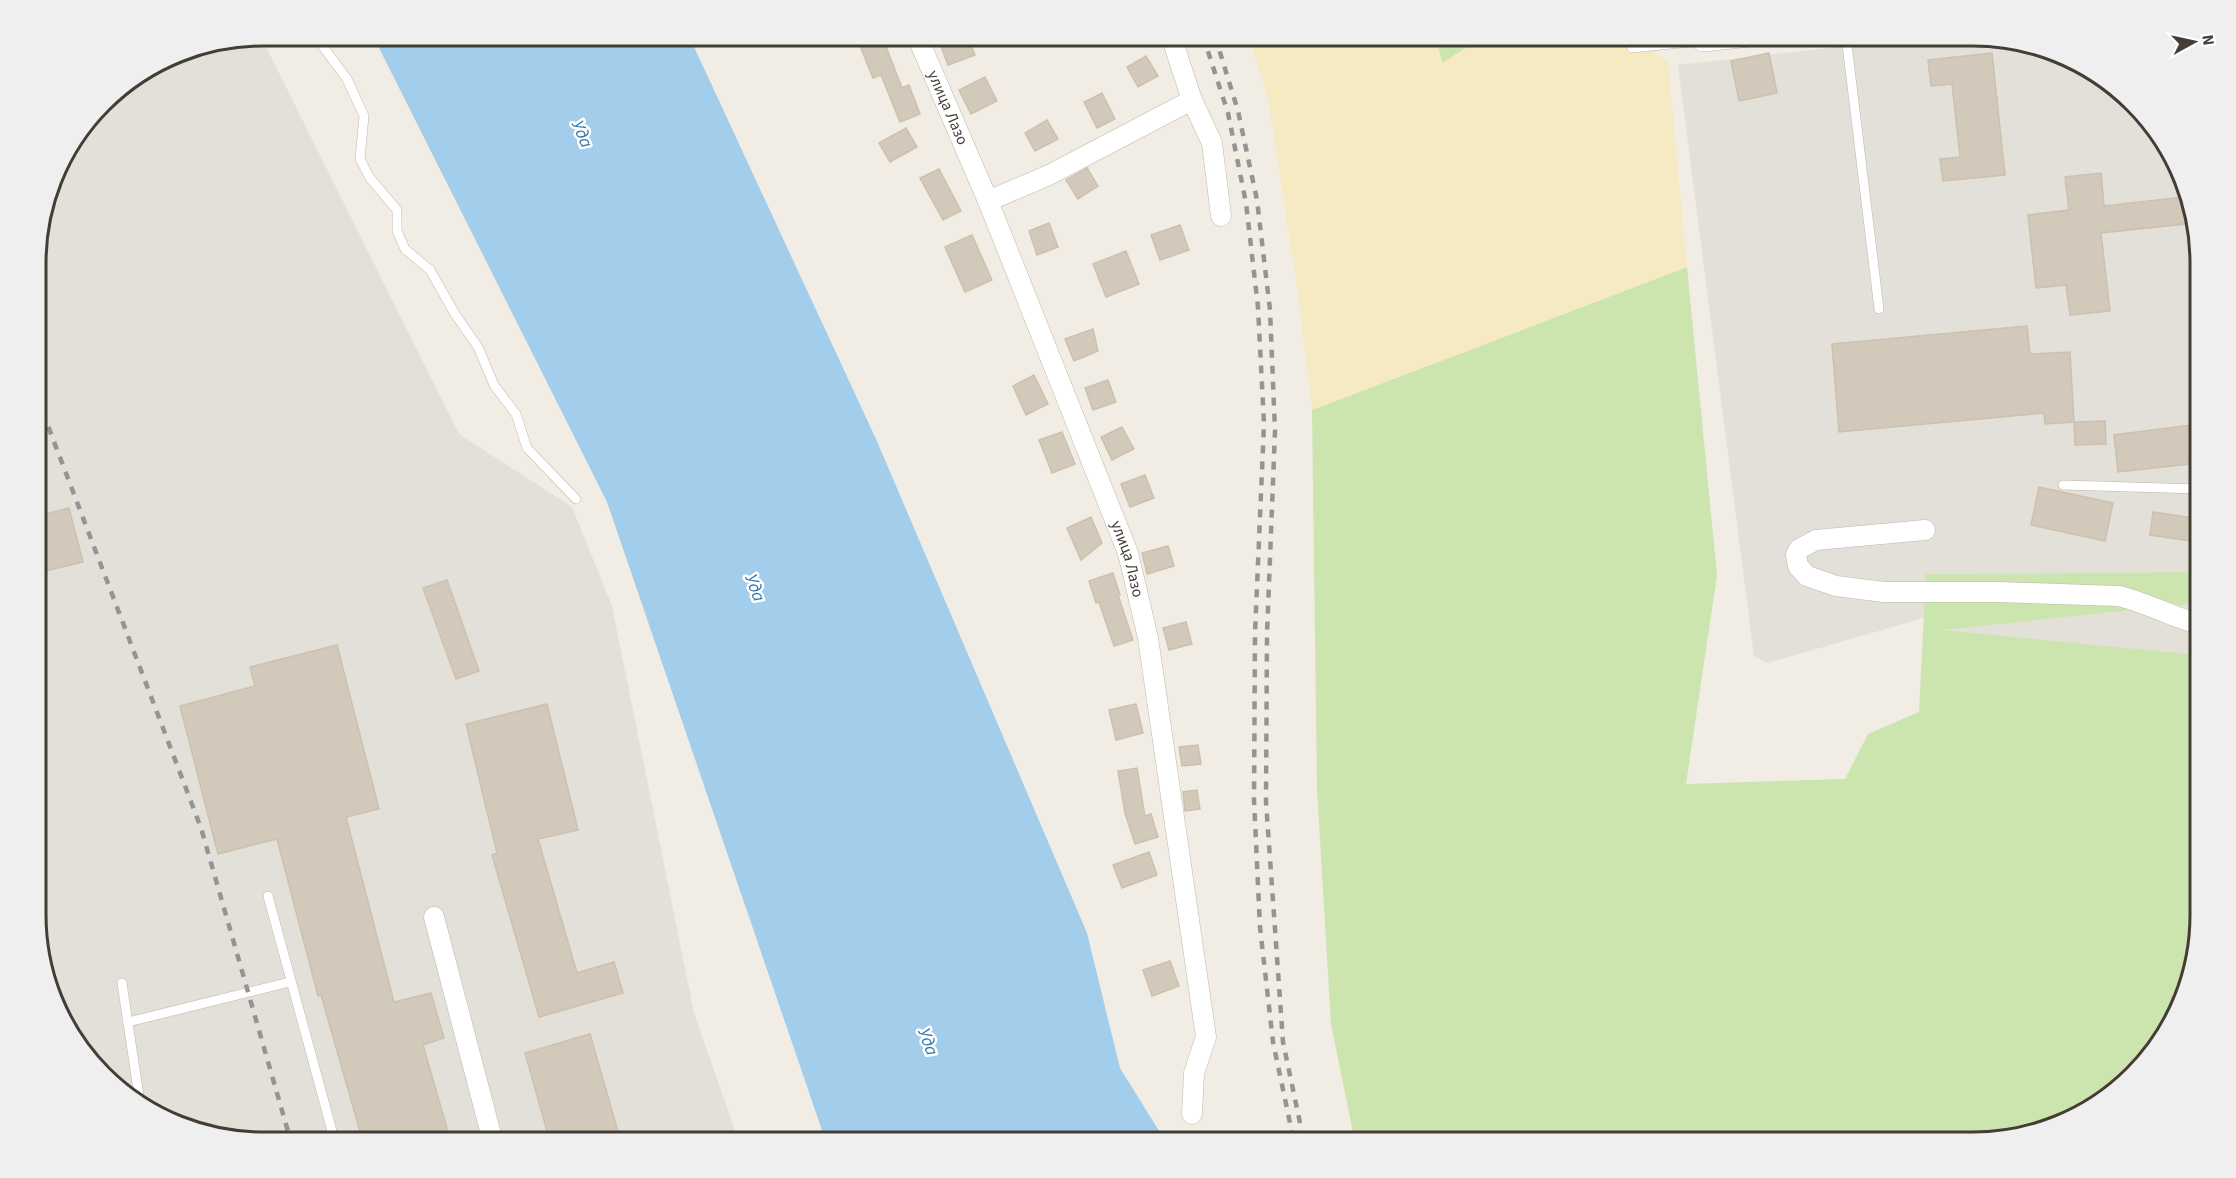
<svg xmlns="http://www.w3.org/2000/svg" width="2236" height="1178" font-family="'Source Sans 3',sans-serif">
  <rect width="100%" height="100%" fill="#f1ede4"/>
  <g fill="#e3dfd9">
    <path d="M1935,36h37l101,24 50,33 38,44 37,97 1,338 -272,2 -3,44 -156,45 -14,-7 -76,-591z"/>
    <path d="M261,37l198,397 113,73 40,99 82,407 45,129h-475l-101,-24 -49,-32 -39,-45 -37,-96 -1,-697 22,-85 54,-70 64,-40z"/>
    <path d="M2199,603v52l-260,-25z"/>
  </g>
  <g fill="#cce4ae">
    <path d="M1436,36h49l-43,27z"/>
    <path d="M1687,267l30,308 -31,209 159,-5 23,-45 51,-22 7,-138 273,-2v31l-256,27 256,25 1,260 -24,100 -33,50 -44,39 -54,26 -58,12h-632l-24,-118 -14,-235 -5,-379z"/>
  </g>
  <path fill="#f5eac1" d="M1249,36h187l6,27 43,-27h147l36,26 19,205 -375,143 -13,-110 -30,-196z"/>
  <path fill="#a2ceec" d="M373,36h316l187,403 211,494 33,135 46,74h-340l-219,-640z"/>
  <g fill="#d2c9ba" stroke="#cdc1ae" stroke-width="1.5">
    <path d="M856,36h26l20,52 7,-3 11,29 -20,8 -19,-47 -8,3z"/>
    <path d="M937,36h30l8,19 -27,10z"/>
    <path d="M1769,53l8,40 -38,8 -8,-40z"/>
    <path d="M1992,53l13,122 -62,6 -3,-22 20,-2 -8,-73 -21,2 -3,-26z"/>
    <path d="M1146,56l12,20 -20,11 -11,-20z"/>
    <path d="M985,77l12,24 -26,13 -12,-24z"/>
    <path d="M1102,93l13,26 -18,9 -13,-26z"/>
    <path d="M1047,120l11,19 -23,12 -10,-18z"/>
    <path d="M906,128l11,19 -27,15 -11,-19z"/>
    <path d="M1087,168l11,18 -20,13 -12,-19z"/>
    <path d="M939,169l22,42 -18,9 -23,-42z"/>
    <path d="M2101,173l3,33 80,-9 10,26 -93,10 9,78 -40,4 -4,-30 -30,3 -8,-73 41,-5 -4,-33z"/>
    <path d="M1049,223l9,24 -21,8 -8,-24z"/>
    <path d="M1180,225l9,25 -29,10 -9,-25z"/>
    <path d="M972,235l20,45 -27,12 -20,-45z"/>
    <path d="M1126,251l13,33 -33,13 -13,-33z"/>
    <path d="M2027,326l3,28 40,-2 4,70 -29,2 -1,-11 -205,19 -7,-88z"/>
    <path d="M1093,329l5,22 -24,10 -9,-22z"/>
    <path d="M1034,375l14,29 -22,11 -13,-29z"/>
    <path d="M1108,380l8,22 -23,8 -8,-22z"/>
    <path d="M2105,421l1,23 -31,1 -1,-23z"/>
    <path d="M2199,424v39l-81,9 -4,-37z"/>
    <path d="M1122,427l12,22 -22,11 -11,-23z"/>
    <path d="M1062,432l13,32 -23,9 -13,-33z"/>
    <path d="M1145,475l9,23 -24,9 -9,-23z"/>
    <path d="M2039,487l74,16 -8,38 -74,-16z"/>
    <path d="M69,508l14,54 -46,11v-57z"/>
    <path d="M2153,512l40,6 -3,23 -40,-6z"/>
    <path d="M1091,517l11,26 -21,17 -14,-32z"/>
    <path d="M1168,546l6,20 -27,8 -5,-21z"/>
    <path d="M1113,573l7,22h-2l15,45 -19,6 -15,-44 -3,1 -7,-22z"/>
    <path d="M447,580l32,91 -23,8 -33,-91z"/>
    <path d="M1186,622l6,22 -23,6 -6,-22z"/>
    <path d="M337,645l42,164 -33,8 48,185 37,-9 13,45 -21,7 28,97h-88l-42,-147 -3,1 -41,-157 -59,15 -38,-148 75,-20 -5,-19z"/>
    <path d="M547,704l31,126 -40,9 39,134 37,-11 9,31 -84,24 -47,-162 5,-2 -31,-129z"/>
    <path d="M1136,704l7,29 -27,7 -7,-30z"/>
    <path d="M1198,745l3,19 -19,2 -3,-19z"/>
    <path d="M1137,768l8,48 6,-2 7,23 -23,7 -10,-31 -7,-42z"/>
    <path d="M1197,790l3,19 -15,2 -2,-19z"/>
    <path d="M1149,852l8,23 -35,13 -9,-23z"/>
    <path d="M1170,961l9,25 -27,10 -9,-26z"/>
    <path d="M590,1034l31,108h-71l-25,-89z"/>
  </g>
  <g fill="none" stroke-linecap="round" stroke-linejoin="round">
    <defs>
      <g id="lane">
        <path d="M315,36l32,43 17,37 -4,43 10,19 27,32v21l8,18 25,21 25,44 23,33 16,38 22,29 11,34 49,51"/>
        <path d="M1625,36l7,12 68,-7"/>
        <path d="M1846,36l33,273"/>
        <path d="M2063,485l136,4"/>
        <path d="M268,896l67,246"/>
        <path d="M122,983l18,120"/>
        <path d="M128,1022l162,-40"/>
      </g>
      <g id="street">
        <path id="s1" d="M917,36l71,165 140,352 20,85 58,399 -12,36 -2,41"/>
        <path d="M1171,36l21,64 20,43 9,73"/>
        <path d="M1695,36l7,5h6l46,-5"/>
        <path d="M988,201l61,-26 143,-75"/>
        <path d="M1925,530l-109,10 -17,9 -3,6 2,11 9,10 29,10 48,6h114l121,4c28,7 53,21 80,28"/>
        <path d="M434,917l59,225"/>
      </g>
    </defs>
    <use href="#lane" stroke="#bfb8aa" stroke-width="10"/>
    <use href="#street" stroke="#bfb8aa" stroke-width="21"/>
    <use href="#lane" stroke="#fff" stroke-width="9"/>
    <use href="#street" stroke="#fff" stroke-width="20"/>
    <g stroke="#949494" stroke-width="4.5" stroke-dasharray="8 8" stroke-linecap="butt">
      <path d="M1203,36l25,77 18,90 12,104 6,117 -9,209 -1,167 6,127 13,115 21,100"/>
      <path d="M1215,36l23,75 19,89 13,110 5,121 -8,203 -1,168 17,240 21,100"/>
      <path d="M37,397l164,431 90,314"/>
    </g>
  </g>
  <g text-anchor="middle" dominant-baseline="central" stroke-width="5" stroke-linejoin="round" paint-order="stroke">
    <g font-size="16" fill="#433d34" stroke="#fff">
      <text stroke="none"><textPath href="#s1" startOffset="78">улица Лазо</textPath></text>
      <text stroke="none"><textPath href="#s1" startOffset="564">улица Лазо</textPath></text>
    </g>
    <g font-size="18" font-style="italic" fill="#3377a9" stroke="#fff">
      <text transform="translate(582 134) rotate(67)">Уда</text>
      <text transform="translate(755 588) rotate(69)">Уда</text>
      <text transform="translate(928 1042) rotate(69)">Уда</text>
    </g>
  </g>
  <path d="M0 0H2236V1178H0ZM263 46H1973A217 217 0 0 1 2190 263V915A217 217 0 0 1 1973 1132H263A217 217 0 0 1 46 915V263A217 217 0 0 1 263 46Z" fill="#f0efef" fill-rule="evenodd"/>
  <path fill="none" stroke="#433d34" stroke-width="3" d="M263 46H1973A217 217 0 0 1 2190 263V915A217 217 0 0 1 1973 1132H263A217 217 0 0 1 46 915V263A217 217 0 0 1 263 46Z"/>
  <g transform="translate(2194 42) rotate(82)" stroke="#ffffff" stroke-width="4.5" paint-order="stroke">
  <path d="M0-4.5L10 22L0 15L-10 22Z" fill="#433d34"/>
  <text y="-9" font-size="16" font-weight="bold" text-anchor="middle" fill="#433d34">N</text>
  </g>
</svg>
